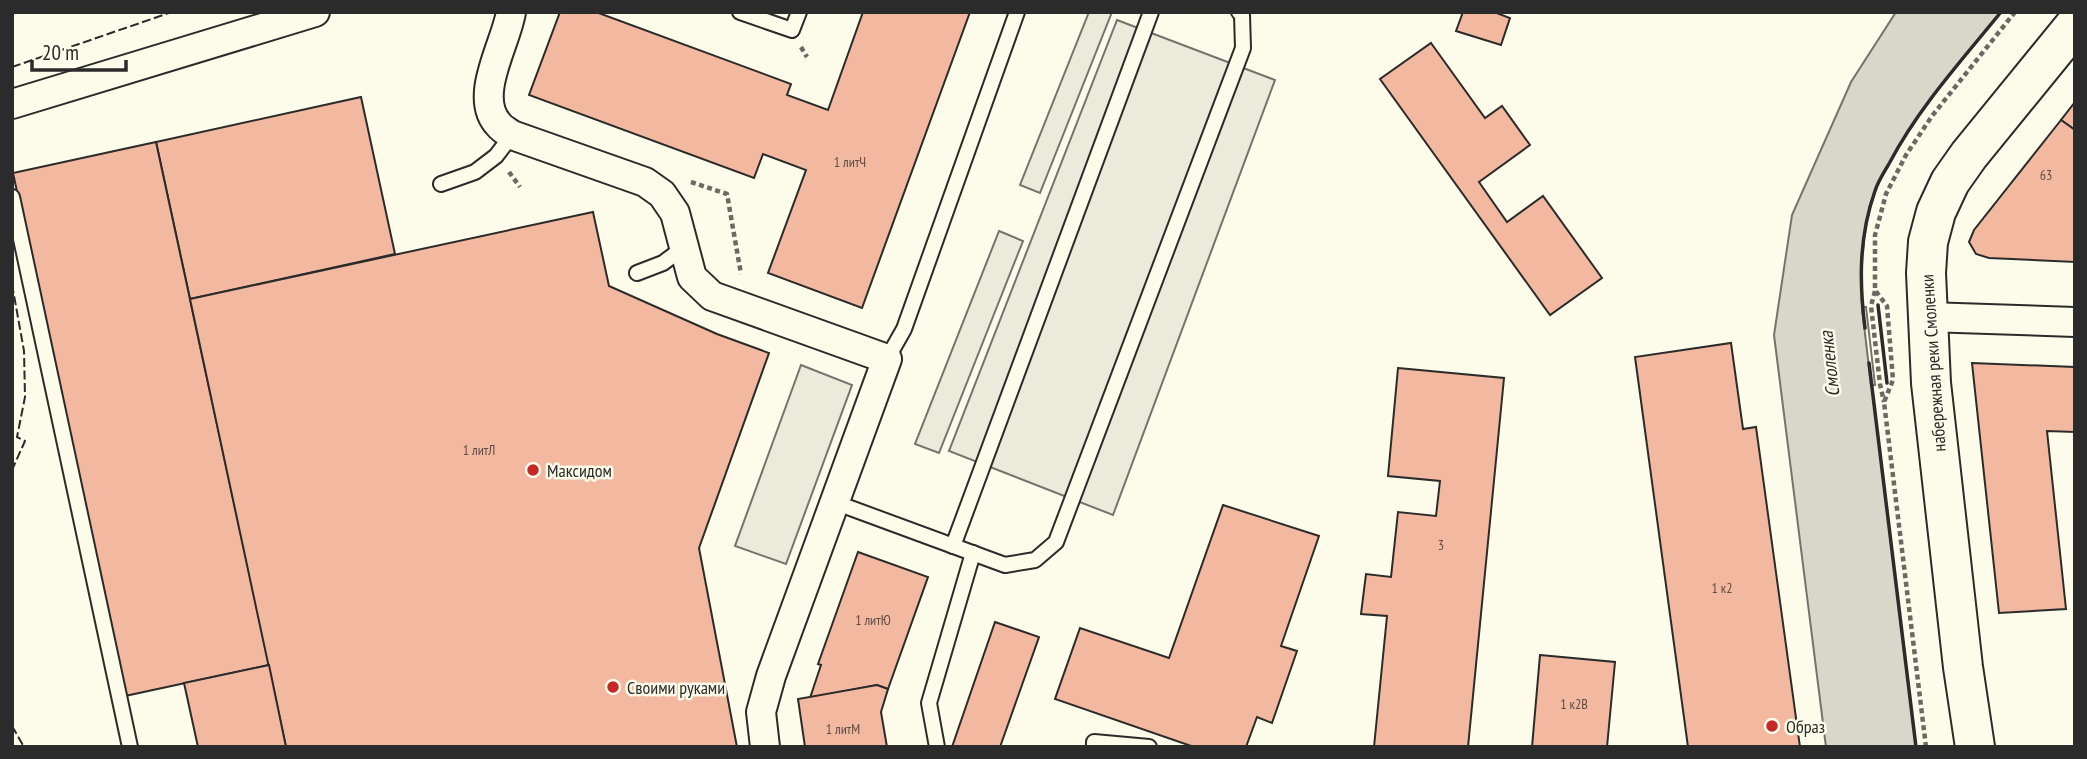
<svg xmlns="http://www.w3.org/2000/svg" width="2087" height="759" font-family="'PT Sans Narrow',sans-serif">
  <rect width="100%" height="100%" fill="#fdfbea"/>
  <g fill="#ecebdb" stroke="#74746e" stroke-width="2">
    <path d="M1089,12h23l-72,181 -20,-8z"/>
    <path d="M999,231l24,10 -84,212 -24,-9z"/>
  </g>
  <g fill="#eceadb" stroke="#74746e" stroke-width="2">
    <path d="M1117,20l158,60 -162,435 -164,-64z"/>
    <path d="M801,365l51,20 -66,179 -51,-18z"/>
  </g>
  <path fill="#d8d7c9" stroke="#74746e" stroke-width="2" d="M1896,12h105c-39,49 -82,96 -111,150 -5,10 -12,19 -15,29 -13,38 -15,76 -13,116l54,440h-90l-52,-412 18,-120 59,-133z"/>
  <path fill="#fdfbea" stroke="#74746e" stroke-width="2" d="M1862,307h4l9,78h-4z"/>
  <g fill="#f2b8a0" stroke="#2b2b2b" stroke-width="2">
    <path d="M560,12h36l195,72 -4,11 41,15 35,-98h107l-108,296 -94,-35 38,-103 -43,-16 -9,24 -225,-83z"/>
    <path d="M1463,12h31l16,6 -9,27 -45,-14z"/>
    <path d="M1431,43l54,75 17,-12 28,39 -51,37 28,40 36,-26 59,82 -52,37 -170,-236z"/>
    <path d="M361,97l34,157 -205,45 -34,-157z"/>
    <path d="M2075,102v28l-14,-10z"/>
    <path d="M2061,120l14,10v132l-86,-4 -13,-4 -7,-12 5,-12z"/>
    <path d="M156,142l113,523 -144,31 -112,-523z"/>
    <path d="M593,212l16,74 108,48 52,19 -70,195 38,199h-451l-96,-448z"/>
    <path d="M1731,343l12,86 13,-2 44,320h-112l-53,-390z"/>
    <path d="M1972,363l103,4v65l-28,-1 19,178 -67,4z"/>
    <path d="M1398,368l106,10 -36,369h-94l13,-131 -26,-2 5,-40 25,3 7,-65 38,4 4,-35 -52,-5z"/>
    <path d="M1223,505l96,31 -38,110 16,5 -25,72 -15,-6 -11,30h-52l-139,-48 25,-71 89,30z"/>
    <path d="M858,552l70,25 -40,112 -11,-4 -67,13 11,-33 -3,-1z"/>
    <path d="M995,622l44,15 -39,110h-48z"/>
    <path d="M1540,655l75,7 -8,85h-75z"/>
    <path d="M269,665l17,82h-88l-14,-64z"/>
    <path d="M877,685l11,4 -7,23 6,35h-82l-7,-48z"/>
  </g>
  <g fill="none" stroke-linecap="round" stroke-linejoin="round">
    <defs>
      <g id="lane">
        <path d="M740,12l52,18 7,-18"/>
        <path d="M441,184l34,-12 21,-16 16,-21"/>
        <path d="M12,197l118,550"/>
        <path d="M637,273l26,-10 20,-15"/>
        <path d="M887,359l17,-30 113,-317"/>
        <path d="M834,502l171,63 30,-5 21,-18 187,-494 -1,-33 -3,-3"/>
        <path d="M953,546l198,-534"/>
        <path d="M937,747l-8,-44 44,-150"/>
        <path d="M1094,747v-5l55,5"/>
      </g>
      <g id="street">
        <path d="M511,12c-5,32 -39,85 -12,113 3,4 9,7 13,10l133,47 17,12 13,19 17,64 20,19 175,63 -116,317 -10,36 4,35"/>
        <path d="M12,104l303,-92"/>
        <path d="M1927,317l148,5"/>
      </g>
      <path id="secondary" d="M1975,747l-12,-80 -32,-284 -5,-110 2,-31 8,-30 14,-30 19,-27 106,-130"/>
    </defs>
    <use href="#lane" stroke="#2b2b2b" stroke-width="18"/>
    <use href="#street" stroke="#2b2b2b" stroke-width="32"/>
    <use href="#secondary" stroke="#2b2b2b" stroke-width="42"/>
    <g stroke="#6a6964" stroke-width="4.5" stroke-dasharray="5 3.5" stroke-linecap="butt">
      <path d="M801,47l6,10"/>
      <path d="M509,172l11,15"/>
      <path d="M691,182l36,12 14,80"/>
      <path d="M1875,291l-4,15 9,78 4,18"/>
      <path d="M1926,747l-42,-345 9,-22 -6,-74 -12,-16v-55l11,-41 20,-39 26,-39 83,-104"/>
    </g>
    <use href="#lane" stroke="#fdfbea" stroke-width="14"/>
    <use href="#street" stroke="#fdfbea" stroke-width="28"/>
    <use href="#secondary" stroke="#fdfbea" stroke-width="38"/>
    <g stroke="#2b2b2b" stroke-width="2" stroke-dasharray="9 3.5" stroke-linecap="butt">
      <path d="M12,67l160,-55"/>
      <path d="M12,284l12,67 1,46 -8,40 8,4 -13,29"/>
      <path d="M12,726l12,21"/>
    </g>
    <g stroke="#2b2b2b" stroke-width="3.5">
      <path d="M1878,305l9,78"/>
      <path d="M1865,328c-6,-47 -6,-92 10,-137 3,-10 10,-20 15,-29 29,-55 72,-102 111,-150"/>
      <path d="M1869,363l47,384"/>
    </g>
  </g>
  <g fill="#c62828" stroke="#fdfbea" stroke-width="2.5">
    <circle cx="533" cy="470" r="7"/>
    <circle cx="613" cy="687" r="7"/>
    <circle cx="1772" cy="726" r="7"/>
  </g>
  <g text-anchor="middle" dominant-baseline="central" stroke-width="5" stroke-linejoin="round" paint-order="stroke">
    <g font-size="14" fill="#5d4e48">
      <text x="850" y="162">1 литЧ</text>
      <text x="2046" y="175">63</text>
      <text x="479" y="450">1 литЛ</text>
      <text x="1441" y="545">3</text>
      <text x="1722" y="588">1 к2</text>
      <text x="873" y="620">1 литЮ</text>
      <text x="1574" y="704">1 к2В</text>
      <text x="843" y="729">1 литМ</text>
    </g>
    <g font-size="18" fill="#2b2b2b" stroke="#fdfbea">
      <text transform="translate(1933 363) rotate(-94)">набережная реки Смоленки</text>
    </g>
    <g font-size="18" fill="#2b2b2b" stroke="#fdfbea" text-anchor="start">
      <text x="547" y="470">Максидом</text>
      <text x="627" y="687">Своими руками</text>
      <text x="1786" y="726">Образ</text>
    </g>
    <g font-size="19" font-style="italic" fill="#2b2b2b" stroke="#fdfbea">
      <text transform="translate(1829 364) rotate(-96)">Смоленка</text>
    </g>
  </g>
  <rect width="2087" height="759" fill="none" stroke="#2b2b2b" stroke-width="28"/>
  <path d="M32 60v10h94v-10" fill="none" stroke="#2b2b2b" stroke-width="3.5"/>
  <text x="42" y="60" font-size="21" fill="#2b2b2b" stroke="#fdfbea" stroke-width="5" paint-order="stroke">20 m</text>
</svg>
